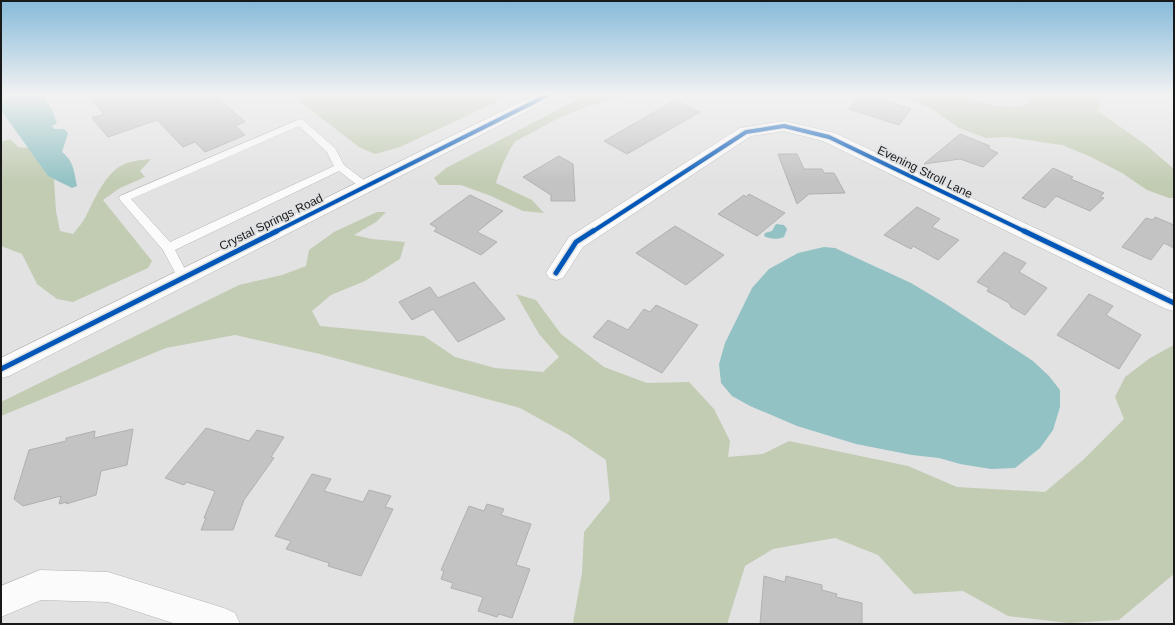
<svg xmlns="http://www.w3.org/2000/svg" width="1175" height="625" font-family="Arial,sans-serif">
  <rect width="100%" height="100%" fill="#e2e2e3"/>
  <g fill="#c2ccb3">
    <path d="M290,94h223l-113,53 -25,7 -16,-7z"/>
    <path d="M588,94h46c-36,6 -71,20 -101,38 -6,3 -12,6 -17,9 -6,5 -18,33 -20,42l36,17 12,13 -21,-2 -32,-15 -30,-11h-22l-5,-7 12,-10z"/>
    <path d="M891,94h55l51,12 23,1 11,-6v-7h67l4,6 -4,11 48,34 28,24v29h-5l-22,-8 -25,-17 -33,-17 -27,-11 -55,-8 -21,1 -27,-10 -28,-20z"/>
    <path d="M10,139l8,8 11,1 19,28 6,3 2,32 4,20 13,3c5,-6 10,-12 13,-18 8,-16 16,-35 30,-47 10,-8 24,-9 35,-10l-11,12 5,6 -25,11 -17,12 49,61 -4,7 -75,34 -16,-3 -20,-15 -15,-30 -21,-8v-104z"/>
    <path d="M377,212h9l-10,10 -22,13 18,4 33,3 -5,17 -35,22 -34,14 -19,16 8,15 104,10 31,21 40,11 48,4 16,-15 -20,-23 -23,-40 20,6 25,34 43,33 43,16 42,-1 25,27 16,32 -2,16 35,-3 26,-13 119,25 49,21 88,5 38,-32 41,-41 -9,-22 10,-20 25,-19 24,-13v229l-55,46 -50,3 -61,-7 -45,-25 -49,3 -36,-39 -43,-17 -62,11 -28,17 -17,55v3h-153l-2,-2 9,-49 2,-41 26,-32 -4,-40 -37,-25 -49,-27 -200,-54 -85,-19 -69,13 -165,68v-14l238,-117 43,-10 24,-9 3,-16 25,-18z"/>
  </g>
  <g fill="#93c2c4">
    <path d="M1,94h41l10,16 5,13 -5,3 2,3h10l4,4 -6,19c12,9 12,20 15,34l-5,2 -24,-12 -47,-66z"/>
    <path d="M776,224l8,1 3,4 -3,8c-6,3 -15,2 -20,-1l1,-3 7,-2z"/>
    <path d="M824,247l11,1 76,35 35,21 87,57 16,15 11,14v17l-7,23 -13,18 -25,20 -24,1 -31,-5 -21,-6 -27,-3 -56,-11 -59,-18 -47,-20 -18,-10 -11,-13 -2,-19 6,-21 27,-55 17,-19 29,-16z"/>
  </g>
  <g fill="#c4c3c4" stroke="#b0b0b0">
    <path d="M87,94h127l31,28 -10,4 10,9 -40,17 -10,-10 -12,5 -26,-27 -49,17 -16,-19 12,-4z"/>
    <path d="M861,94h4l46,15 -12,16 -50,-16z"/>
    <path d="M675,100l25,12 -73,42 -23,-13z"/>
    <path d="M960,134l30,12 -2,2 10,5 -15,14 -23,-8 -36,5z"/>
    <path d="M778,154h19l7,15h18l2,4h10l11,20 -36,1 -12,10z"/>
    <path d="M559,156l14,8 2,37h-24v-6l-28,-18z"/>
    <path d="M1053,168l20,9 -2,2 33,14 -4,4 4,1 -14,13 -34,-15 -11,12 -23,-10z"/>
    <path d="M749,194l36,19 -28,23 -39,-22 26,-19 2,2z"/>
    <path d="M470,195l33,16 -26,21 20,10 -16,13 -47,-24 3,-3 -7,-4z"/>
    <path d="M917,207l23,12 -8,8 27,13 -21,20 -25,-14 -2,3 -27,-14z"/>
    <path d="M1155,217l19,8v23l-10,-5 -13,17 -29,-13 24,-29 7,2z"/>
    <path d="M675,226l49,29 -38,30 -50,-32z"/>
    <path d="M1004,252l22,11 -7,9 28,16 -22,27 -14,-8 -2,-4 -22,-12 2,-3 -12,-6z"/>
    <path d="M474,282l31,37 -47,23 -25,-33 -21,11 -13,-18 31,-15 8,11z"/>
    <path d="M1089,294l24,12 -7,9 35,20 -22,34 -62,-34z"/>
    <path d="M656,305l42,20 -36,48 -69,-36 15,-17 20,10 16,-21 6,3z"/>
    <path d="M206,428l43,13 8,-11 27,7 -13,20 3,1 -30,42 -11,30h-32l5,-12h-2l11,-27 -29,-9 -2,3 -19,-7z"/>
    <path d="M133,429l-6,36 -26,6 -5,24 -30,9 1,-2 -8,2 2,-8 -38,10 -9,-7 15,-49 37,-9v-3l29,-7 -1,7z"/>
    <path d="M312,474l19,5 -7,12 39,11 6,-12 22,6 -6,11 8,2 -32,67 -33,-10 1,-3 -43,-14 5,-8 -16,-5z"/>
    <path d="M487,504l17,5 -3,6 30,9 -15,41 14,4 -18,49 -13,-4 -2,3 -19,-6 5,-14 -32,-9 2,-5 -12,-4 3,-8 -3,-1 28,-64 15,5z"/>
    <path d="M764,576l21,6 1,-6 36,9v5l15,4 -1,3 26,6v21h-102z"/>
  </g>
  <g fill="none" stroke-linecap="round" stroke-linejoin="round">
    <defs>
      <path id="service" d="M300,119l3,1 32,28 9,17 25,19 1,2 -1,2h-8l-22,-17 -164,79 14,27 -2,3 -4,1 -4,-1 -16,-30 -43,-50 -1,-2 1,-2zM299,126l28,26 7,14 -164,76 -39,-43z"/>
      <g id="minor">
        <path d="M784,121l51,12 339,161v17l-8,-2 -343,-168 -39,-10 -33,5 -168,111 -20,31 -7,2 -7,-2 -3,-5 23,-36 171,-109z"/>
        <path d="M40,570l68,2 116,36 11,5 5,11h-64l-68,-22 -67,-2 -40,17v-31z"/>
      </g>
      <path id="tertiary" d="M537,94h20l-2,3 -546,279 -8,2v-20z"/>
    </defs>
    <use href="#service" stroke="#b5b5b6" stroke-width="1"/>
    <use href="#minor" stroke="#b5b5b6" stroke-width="1"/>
    <use href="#tertiary" stroke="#b5b5b6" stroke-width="1"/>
    <use href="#service" fill="#fbfbfb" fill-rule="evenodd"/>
    <use href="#minor" fill="#fbfbfb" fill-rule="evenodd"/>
    <use href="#tertiary" fill="#fbfbfb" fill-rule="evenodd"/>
    <defs>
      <g id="cycleway-far1">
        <path d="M275,232l275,-138"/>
        <path d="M592,232l154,-100 38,-6 45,11 197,95"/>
      </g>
      <g id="cycleway">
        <path d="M1024,231l150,72"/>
        <path d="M556,273l20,-31 17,-11"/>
        <path d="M1,369l276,-138"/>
      </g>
    </defs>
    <use href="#cycleway-far1" stroke="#e1e2e4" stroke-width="6"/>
    <use href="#cycleway" stroke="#e1e2e4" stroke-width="8"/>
    <use href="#cycleway-far1" stroke="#0057b8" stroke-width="4"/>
    <use href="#cycleway" stroke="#0057b8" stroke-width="5"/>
  </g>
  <linearGradient id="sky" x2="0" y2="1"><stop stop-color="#86bada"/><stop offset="0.52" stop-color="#f2f2f2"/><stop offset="1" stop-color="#f2f2f2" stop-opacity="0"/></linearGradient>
  <rect width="1175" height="182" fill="url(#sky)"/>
  <g text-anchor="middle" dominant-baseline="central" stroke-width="4" stroke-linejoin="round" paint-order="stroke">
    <g font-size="12" fill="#19191a" stroke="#e1e2e4">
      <text transform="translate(925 172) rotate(26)">Evening Stroll Lane</text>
      <text transform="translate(271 222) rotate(-26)">Crystal Springs Road</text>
    </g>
  </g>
  <rect width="1175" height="625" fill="none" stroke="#19191a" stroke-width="4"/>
</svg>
